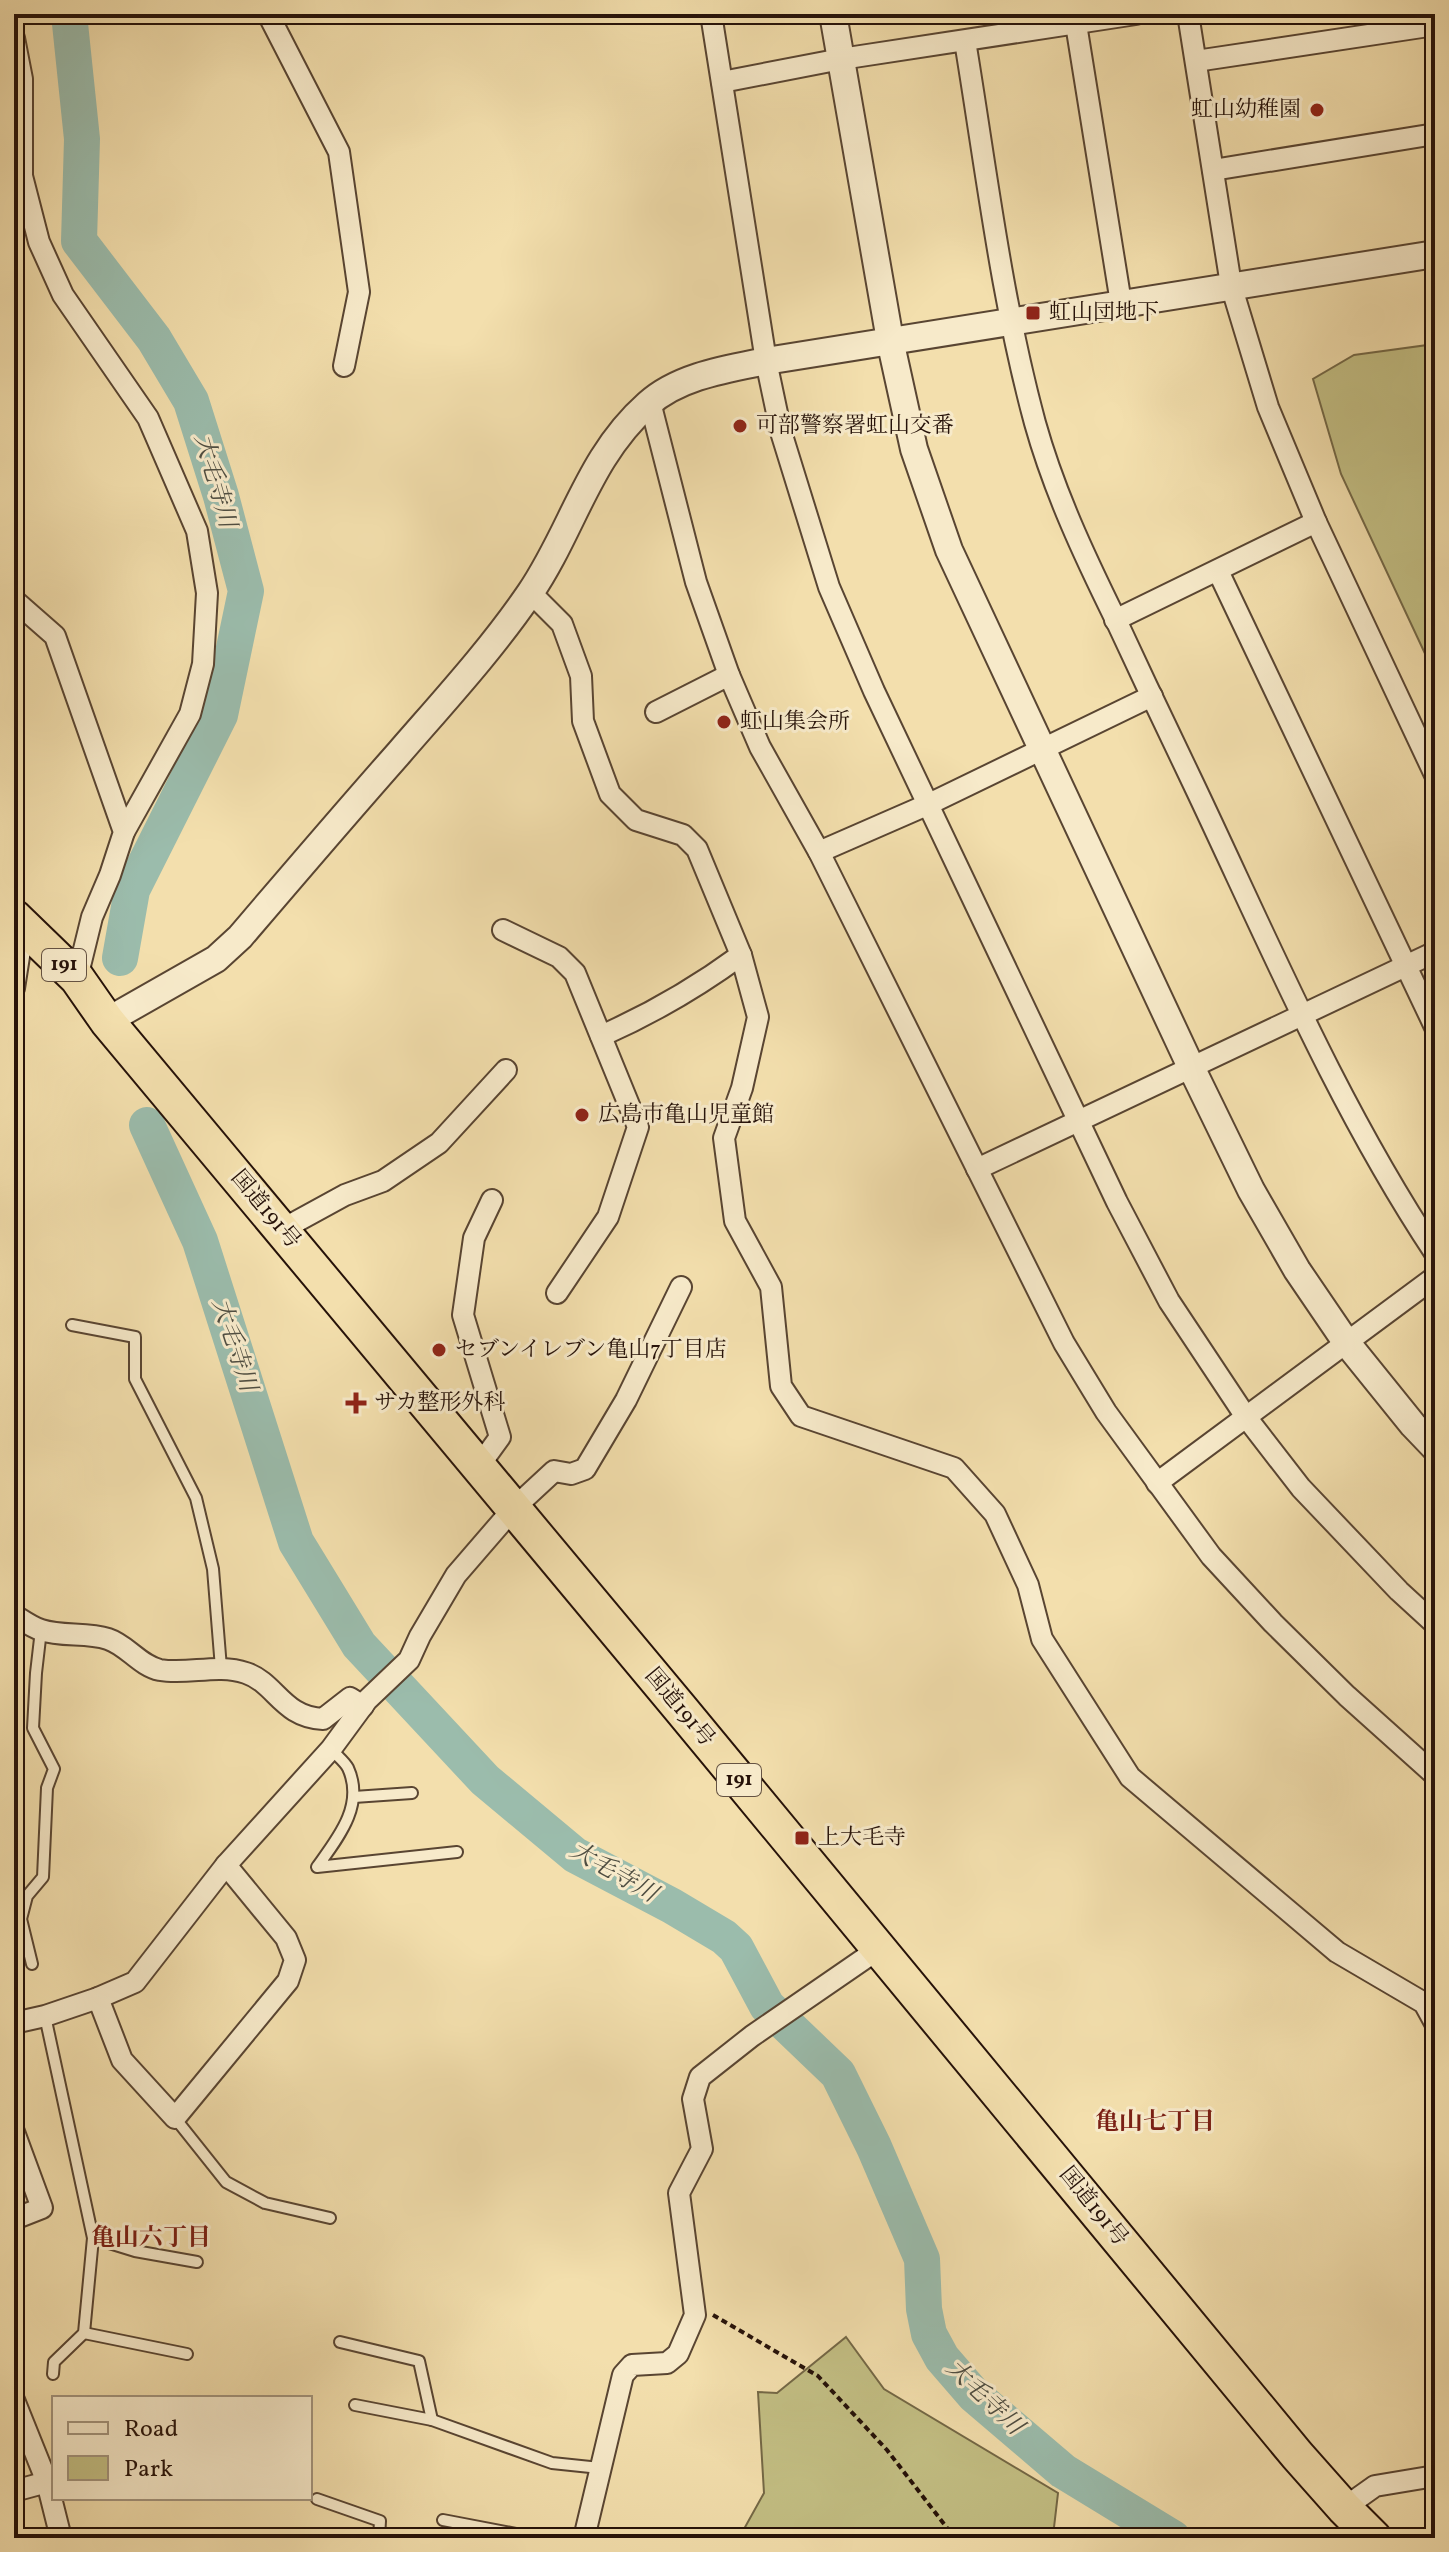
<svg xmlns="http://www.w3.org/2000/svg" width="1449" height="2552" font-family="Vollkorn,'Noto Serif JP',serif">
  <rect width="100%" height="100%" fill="#f3dfad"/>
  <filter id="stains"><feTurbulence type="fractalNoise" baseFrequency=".0025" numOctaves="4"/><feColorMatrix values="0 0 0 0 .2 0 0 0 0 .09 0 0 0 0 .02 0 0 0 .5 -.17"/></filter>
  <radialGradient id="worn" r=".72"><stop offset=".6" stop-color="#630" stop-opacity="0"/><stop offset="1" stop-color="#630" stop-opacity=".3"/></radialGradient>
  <g fill="#c3bf84" stroke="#746846" stroke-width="2">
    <path d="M1435,344v331l-94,-201 -28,-95 41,-24z"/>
    <path d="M846,2337l38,52 174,104 -5,43 3,2h-317l25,-45 -6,-101 19,1z"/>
  </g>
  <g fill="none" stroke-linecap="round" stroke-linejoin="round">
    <g stroke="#9bbcac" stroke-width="36">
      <path d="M69,14l13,125 -3,102 75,98 37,62 30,95 25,95 -26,124 -88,175 -12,68"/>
      <path d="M147,1125l53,116 96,301 63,103 126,135 90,75 97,51 52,31 12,11 31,58 71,68 36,73 48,112 2,50 5,25 13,24 32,37 89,76 110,67"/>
    </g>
    <defs>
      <g id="service">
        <path d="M72,1325l63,12v42l61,119 17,71 8,99"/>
        <path d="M331,1749c5,6 14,13 17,19 17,37 -10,70 -31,99l140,-15"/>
        <path d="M354,1797l58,-4"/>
        <path d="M32,1964l-11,-45 6,-23 16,-19 4,-89 7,-19 -21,-41 3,-55 5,-43"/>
        <path d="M45,2016l48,222 -9,95 -30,29 -1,12"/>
        <path d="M175,2118l51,64 39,21 65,15"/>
        <path d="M93,2238l42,13 62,11"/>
        <path d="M84,2333l103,21"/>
        <path d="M340,2342l79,19 13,59"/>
        <path d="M355,2405l77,15 120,43 48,5"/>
        <path d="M317,2499l63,22 -1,17"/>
        <path d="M443,2520l94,18"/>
      </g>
      <g id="minor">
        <path d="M268,14l71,138 20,140 -15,74"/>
        <path d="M711,14l55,347 15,71 48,155 45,104 243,511 52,99 77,116 55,71 98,103 36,33"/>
        <path d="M1188,14l43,271 37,122 48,115 119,253"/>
        <path d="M1076,24l45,279"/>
        <path d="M14,38l8,41v97l17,66 24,53 85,123 49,113 10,62 -4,71 -13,50 -66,118"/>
        <path d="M965,41c21,127 36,257 70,382 19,68 49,132 80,195 26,56 52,111 79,167 75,158 144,322 241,468"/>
        <path d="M1196,61l239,-36"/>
        <path d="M722,82l119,-23 295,-45"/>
        <path d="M1213,170l222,-36"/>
        <path d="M650,402l46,180 33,93 31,72 59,105 245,491 42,69 105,144 62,67 74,73 88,79"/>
        <path d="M1218,571l217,456"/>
        <path d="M530,592l32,32 19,52 2,45 27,73 26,26 47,15 14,14 44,106 17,62 -16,71 -18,50 11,83 36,66 10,99 20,30 153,52 41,46 33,71 14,54 88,138 207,175 87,51 11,20"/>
        <path d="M14,600l41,36 69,196 -14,43 -18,42 -15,61"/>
        <path d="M1115,620l201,-98"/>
        <path d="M656,712l73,-37"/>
        <path d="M819,852l110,-48 223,-108"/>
        <path d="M503,930l56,27 16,16 63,154 -30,90 -51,76"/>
        <path d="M14,988l10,-63"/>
        <path d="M601,1036c50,-22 95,-48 140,-81"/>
        <path d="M977,1169l458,-217"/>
        <path d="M281,1230l64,-35 38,-14 56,-38 67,-73"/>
        <path d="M479,1466l21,-29 -37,-122 11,-77 18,-38"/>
        <path d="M1157,1483l278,-206"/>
        <path d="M14,1615c8,5 18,12 27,15 21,7 46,2 67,9 19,6 32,27 52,31 29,5 57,-7 86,3 30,10 36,44 77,46l27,-21 13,8"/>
        <path d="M98,1998l24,62 53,58 113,-137 7,-21 -9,-22 -60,-73"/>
        <path d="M14,2023l31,-7 53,-18 37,-16 91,-117 105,-116 36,-49 42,-40 11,-24 36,-61 57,-66 41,-38 17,3 14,-5 41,-69 55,-113"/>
        <path d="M14,2132l28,76 -28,11"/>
        <path d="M14,2400l33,82 14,56"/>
        <path d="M14,2491l33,-9"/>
        <path d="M1344,2508l31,-22 60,-10"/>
        <path d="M584,2538l39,-163 9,-10 35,-2 11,-9 17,-39 -16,-122 23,-44 -9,-50 7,-22 52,-41 125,-86"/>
      </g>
      <g id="tertiary">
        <path d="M833,14l57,326 24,109 35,101 242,517 60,123 46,80 49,72 67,83 22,23"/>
        <path d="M107,1021l109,-62 24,-22c53,-62 105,-123 159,-184 45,-52 92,-103 131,-160 43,-63 58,-136 118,-189 31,-28 79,-35 118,-43l669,-107"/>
      </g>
      <path id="trunk" d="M14,917l63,61 30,43 573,687 617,747 47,53 30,30"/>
    </defs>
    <use href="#service" stroke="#594532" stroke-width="14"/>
    <use href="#minor" stroke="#594532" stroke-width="24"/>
    <use href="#tertiary" stroke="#594532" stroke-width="30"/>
    <use href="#trunk" stroke="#261209" stroke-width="38"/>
    <path stroke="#261209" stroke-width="4" stroke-dasharray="6 4" stroke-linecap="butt" d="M713,2315l105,61 69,74 64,83 7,5"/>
    <use href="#service" stroke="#f7eaca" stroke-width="10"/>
    <use href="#minor" stroke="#f7eaca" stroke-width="20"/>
    <use href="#tertiary" stroke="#f7eaca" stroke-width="26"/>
    <use href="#trunk" stroke="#f3dfad" stroke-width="34"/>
  </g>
  <g fill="#8f2418" stroke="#f7eaca" stroke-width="3">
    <circle cx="1317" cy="110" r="8"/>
    <rect x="1025" y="305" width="16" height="16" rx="4"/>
    <circle cx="740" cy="426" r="8"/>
    <circle cx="724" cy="722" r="8"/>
    <circle cx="582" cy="1115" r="8"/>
    <circle cx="439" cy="1350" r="8"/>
    <path d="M352 1391h8v8h8v8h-8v8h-8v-8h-8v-8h8z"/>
    <rect x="794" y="1830" width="16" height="16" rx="4"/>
  </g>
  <g text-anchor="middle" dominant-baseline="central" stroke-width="6" stroke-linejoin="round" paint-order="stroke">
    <g fill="#f7eaca" stroke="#655343" stroke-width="2">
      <rect x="42" y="949" width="44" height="32" rx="6"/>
      <rect x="717" y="1764" width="44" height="32" rx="6"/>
    </g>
    <g font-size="20" font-weight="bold" fill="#261209">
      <text x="64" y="965">191</text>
      <text x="739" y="1780">191</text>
    </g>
    <g font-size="22" fill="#261209" stroke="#f7eaca" text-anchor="start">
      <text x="1301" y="110" text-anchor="end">虹山幼稚園</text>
      <text x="1049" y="313">虹山団地下</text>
      <text x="756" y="426">可部警察署虹山交番</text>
      <text x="740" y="722">虹山集会所</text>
      <text x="598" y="1115">広島市亀山児童館</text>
      <text x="455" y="1350">セブンイレブン亀山7丁目店</text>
      <text x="374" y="1403">サカ整形外科</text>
      <text x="818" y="1838">上大毛寺</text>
    </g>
    <g font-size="22" fill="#261209" stroke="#f7eaca">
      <text transform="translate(265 1210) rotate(50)">国道191号</text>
      <text transform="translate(679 1708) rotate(50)">国道191号</text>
      <text transform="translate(1093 2207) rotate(51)">国道191号</text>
    </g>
    <g font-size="24" font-style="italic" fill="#4f4e42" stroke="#f7eaca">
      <text transform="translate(214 481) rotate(74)">大毛寺川</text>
      <text transform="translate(233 1345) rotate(72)">大毛寺川</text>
      <text transform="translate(613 1873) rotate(30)">大毛寺川</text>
      <text transform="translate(984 2398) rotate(44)">大毛寺川</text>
    </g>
    <g font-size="24" font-weight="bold" fill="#7a1f14" stroke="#f7eaca">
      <text x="1155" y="2123">亀山七丁目</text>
      <text x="151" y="2239">亀山六丁目</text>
    </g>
  </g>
  <rect width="1449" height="2552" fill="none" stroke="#f3dfad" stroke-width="48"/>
  <rect x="16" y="16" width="1417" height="2520" fill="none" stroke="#261209" stroke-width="4"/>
  <rect x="24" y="24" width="1401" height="2504" fill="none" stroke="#261209" stroke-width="2"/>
  <rect x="52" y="2396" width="260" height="104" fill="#f7eaca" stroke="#a3947d" stroke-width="2"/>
  <rect x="68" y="2422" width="40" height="12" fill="#f7eaca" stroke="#a3947d" stroke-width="2"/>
  <text x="124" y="2436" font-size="24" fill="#261209">Road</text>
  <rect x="68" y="2456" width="40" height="24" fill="#c3bf84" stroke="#a3947d" stroke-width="2"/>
  <text x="124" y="2476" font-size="24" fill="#261209">Park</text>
  <rect width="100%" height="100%" filter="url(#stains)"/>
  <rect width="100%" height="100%" fill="url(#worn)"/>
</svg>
